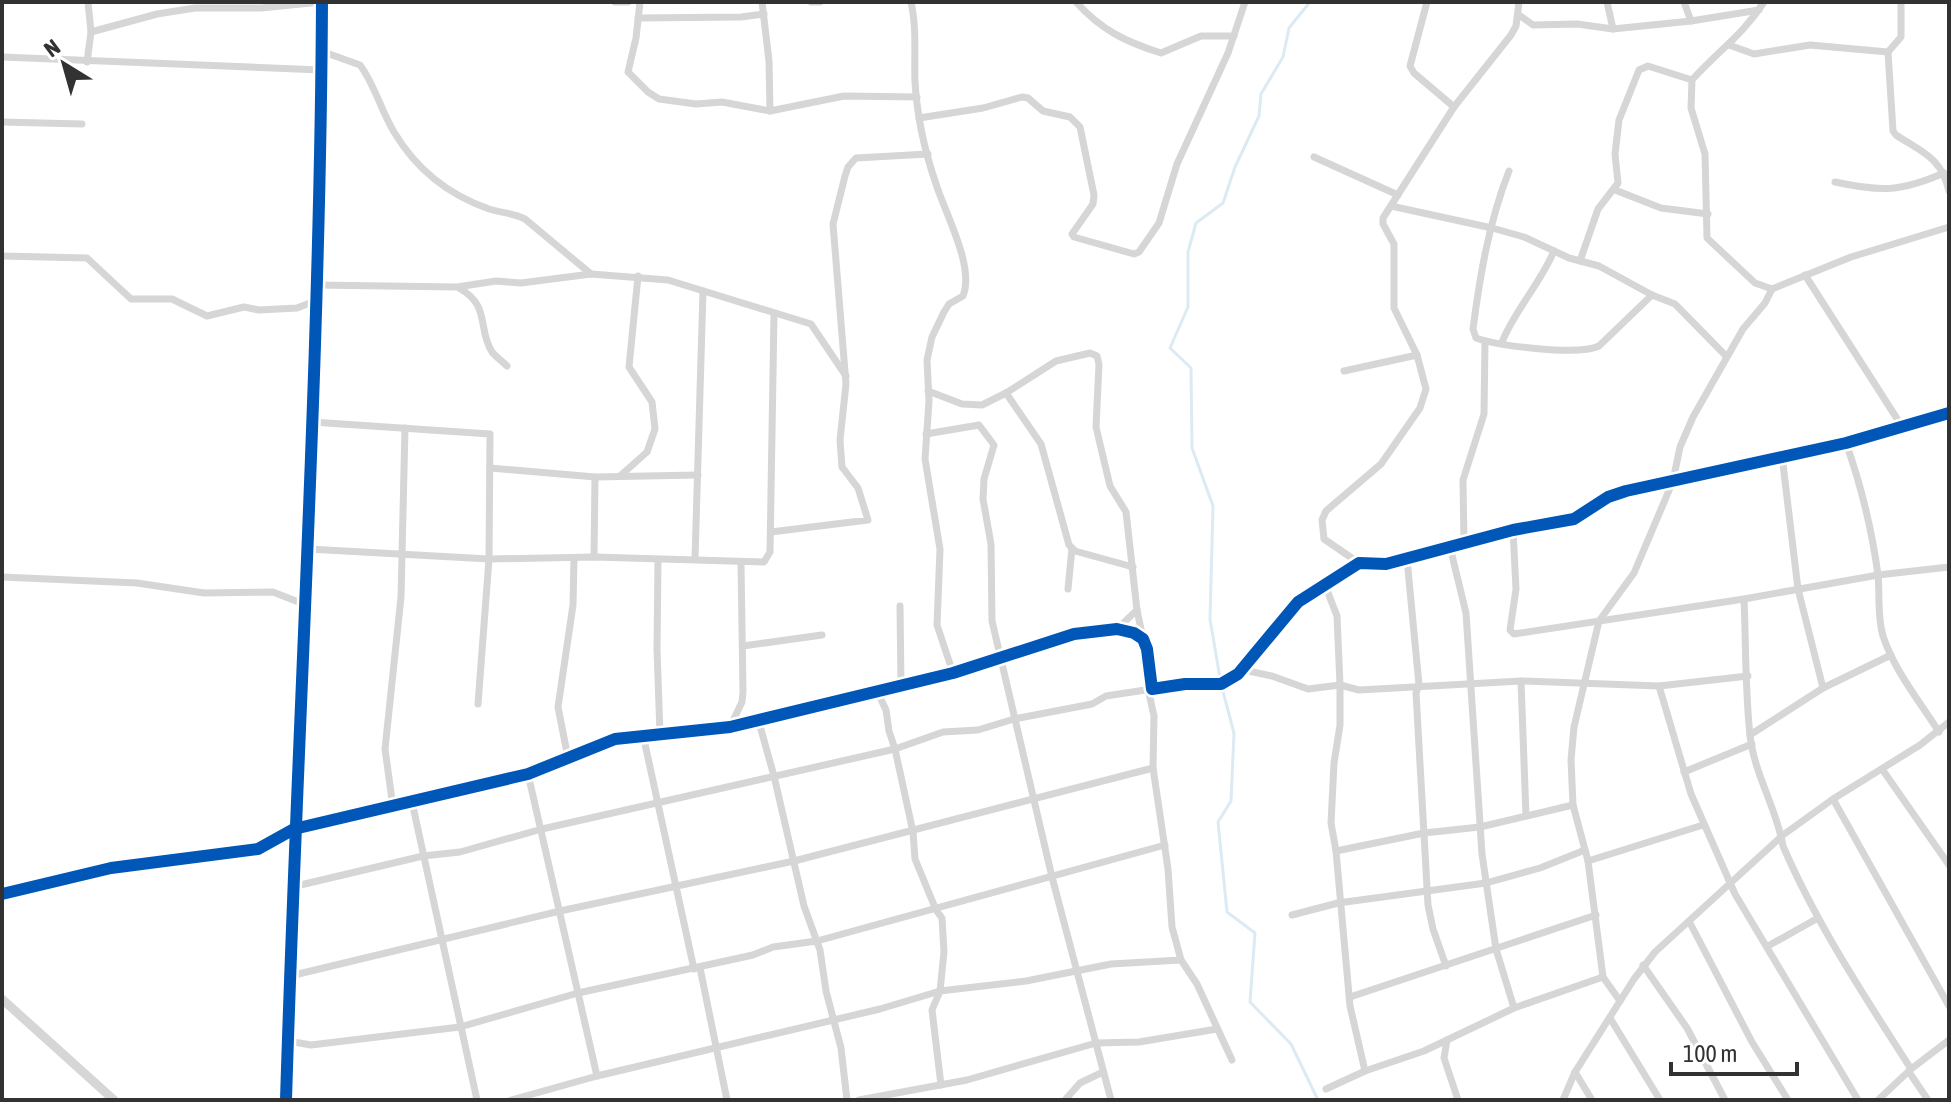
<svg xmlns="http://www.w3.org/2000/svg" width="1951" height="1102" font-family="'Asap Condensed',sans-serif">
  <rect width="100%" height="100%" fill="#fff"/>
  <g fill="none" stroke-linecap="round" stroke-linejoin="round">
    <path stroke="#dcebf3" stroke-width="3" d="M1310,2l-21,26 -6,29 -22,37 -2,22 -24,51 -12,36 -27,20 -8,29v55l-18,41 21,20 1,80 21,58 -3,113 11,65 13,49 -3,68 -13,21 9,90 28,21 -5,69 41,42 27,56"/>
    <g stroke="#d6d6d6" stroke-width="7">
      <path d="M615,2h13"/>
      <path d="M640,2l-4,36 -8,34 20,20 11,7 37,5 26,-2 48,9 74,-15 73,1"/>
      <path d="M762,2l7,59 1,50"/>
      <path d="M811,2h9"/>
      <path d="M911,2c6,27 3,53 4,80 2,34 10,70 21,102 9,29 39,83 27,112l-14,8 -5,8 -12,25 -5,23 2,41 -4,58 15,90 -3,76 16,48"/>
      <path d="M1076,2c25,28 50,40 85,51l40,-17h33"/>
      <path d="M1427,2l-17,64 4,7 40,34"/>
      <path d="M1607,2l6,27"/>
      <path d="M1684,2l7,19"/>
      <path d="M1764,2c-22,34 -45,48 -72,78l-1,28 14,46 2,84 48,45 17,6 79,-32 98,-30"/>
      <path d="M1901,2v35l-13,15 5,79 3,4c27,18 45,22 53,56"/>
      <path d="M1519,15l14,10 44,-1 36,5 78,-8 68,-11"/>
      <path d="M638,18l103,-1 23,-3"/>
      <path d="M91,32l66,-18 38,-6h66l60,-6"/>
      <path d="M1729,45l25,9 56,-9 78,7"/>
      <path d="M321,51l39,14c15,20 21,46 34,67 22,37 55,63 95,77 13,4 24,4 36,10l66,55"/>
      <path d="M2,57l319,13"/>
      <path d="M87,62l4,-30 -3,-30"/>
      <path d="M919,118l64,-10 39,-11 6,1 15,13 27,6 10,10 14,68 -1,9 -21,30 2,3 60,17 5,-2 20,-29 18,-59 51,-111 17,-51"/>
      <path d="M2,122l80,2"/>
      <path d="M1314,157l84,38"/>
      <path d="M1509,171c-20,51 -29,104 -36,158l3,9c23,8 102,18 123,8l53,-51"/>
      <path d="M1835,182c46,10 65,10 109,-9"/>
      <path d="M1615,190l46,18 47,6"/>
      <path d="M1391,206l101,22 32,9 45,21 30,8 53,29 23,9 51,52"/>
      <path d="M2,256l85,2 44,41h41l35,17 37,-9 15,3 38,-2 18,-7"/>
      <path d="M1580,261l18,-52 20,-26 -3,-29 4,-34 20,-50 9,-4 44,14"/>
      <path d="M1805,275l98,153"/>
      <path d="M315,285l142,2 39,-6 25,2 70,-9 77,6 143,44 35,52"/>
      <path d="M459,288c32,18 18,40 33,64 4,5 10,9 15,14"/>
      <path d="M1502,342c13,-32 38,-58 52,-91"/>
      <path d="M1344,371l73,-16"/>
      <path d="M928,391l34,13 20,1 24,-12 50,-32 34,-8 7,3 2,8 -3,63 14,59 16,26 11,98 6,29"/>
      <path d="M1006,393l35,51 28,101 6,6 58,16"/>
      <path d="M312,422l178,12 -1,125 -11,145"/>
      <path d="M926,434l53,-9 15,20 -10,34 -1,20 8,45 1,77 60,256 59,223"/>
      <path d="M1846,443c15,42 26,88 32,132 2,21 -1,41 5,61 11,34 37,66 56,96"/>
      <path d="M1782,456l16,133 25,99"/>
      <path d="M490,468l105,9 103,-2"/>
      <path d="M620,476l27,-24 8,-23 -3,-27 -23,-35 9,-91"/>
      <path d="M1513,530l3,59 -6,41 4,4 230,-35 134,-24 71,-8"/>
      <path d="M771,532l97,-12 -10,-32 -16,-21 -2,-27 6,-56 -13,-160 12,-48 3,-9 8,-9 72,-4"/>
      <path d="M1464,543l-1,-63 21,-66 1,-73"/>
      <path d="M1450,547l16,66 16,241 14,95 18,59"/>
      <path d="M308,549l181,10 105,-2 170,5 6,-10 4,-238"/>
      <path d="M594,557l1,-80"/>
      <path d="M695,559l8,-268"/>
      <path d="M1407,559l12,126 -3,8 12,212 5,24 13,37"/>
      <path d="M658,560l-1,89 3,85"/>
      <path d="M1359,563l-35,-24 -2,-19 4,-9 55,-47 39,-56 6,-19 -9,-34 -23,-47v-64l-11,-20v-6l71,-111 57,-72 5,-9 3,-24"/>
      <path d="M2,577l135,6 67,10 69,-1 33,13"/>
      <path d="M1325,585l12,31 3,69v40l-6,38 -3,60 5,28 14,155 15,65"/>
      <path d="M1068,589l4,-41"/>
      <path d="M1744,599c2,45 1,91 6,136 4,39 27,74 33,111 34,79 82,151 128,223"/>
      <path d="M900,606l1,79"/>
      <path d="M1117,629l20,-19"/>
      <path d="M743,646l79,-11"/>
      <path d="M1244,670l28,6 36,13 32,-4 19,5 162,-9 138,5 89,-10"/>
      <path d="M1521,681l5,135"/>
      <path d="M1659,686l32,108 44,100 123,206"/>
      <path d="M1148,689l6,27 -1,52 15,101 4,58 9,33 16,24 35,76"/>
      <path d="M877,691l9,19 3,21 6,18 18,83 2,27 21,51 6,8 2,34 -4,39 -8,19 9,75"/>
      <path d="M758,719l16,57 30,130 16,44 6,41 15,57 6,52"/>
      <path d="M730,727l12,-25 1,-10 -2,-128"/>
      <path d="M643,735l51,234"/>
      <path d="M1750,735l73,-47 68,-33"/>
      <path d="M568,758l-10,-51 15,-102 1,-46"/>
      <path d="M1882,769l67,96"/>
      <path d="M1684,772l68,-28"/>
      <path d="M528,774l69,302"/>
      <path d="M1833,799l116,207"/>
      <path d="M412,802l65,298"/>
      <path d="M393,807l-8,-58 16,-152 4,-169"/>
      <path d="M1336,851l88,-18 56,-6 93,-22"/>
      <path d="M1588,861l115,-36"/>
      <path d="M292,887l131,-31 37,-4 82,-23 353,-80 48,-17 35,-2 36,-11 78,-15 14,-8 46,-7"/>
      <path d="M2,894l109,-26 147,-19 36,-20 234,-55 87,-35 115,-12 223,-54 121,-39 43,-5 17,4 9,6 4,10 5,40 33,-5h36l17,-10 60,-72 61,-39 27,1 127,-34 61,-11 34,-22 18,-6 220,-48 103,-30"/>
      <path d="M1292,915l46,-12 148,-20 54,-15 45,-18"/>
      <path d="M1689,921l63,121 36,58"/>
      <path d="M1768,946l50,-28"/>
      <path d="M1643,965l44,63 38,72"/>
      <path d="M700,968l27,132"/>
      <path d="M290,976l270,-65 234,-50 359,-93"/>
      <path d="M1350,997l246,-82"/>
      <path d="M1620,1001l-17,-24 -15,-116 -15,-56 -2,-45 3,-33 25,-106 35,-48 39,-92 7,-34 13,-30 50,-88 22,-26 7,-14"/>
      <path d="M1610,1018l50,82"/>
      <path d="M1447,1040l-3,18 14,42"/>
      <path d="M288,1041l23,4 149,-18 118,-34 175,-38 20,-8 44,-6 348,-96"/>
      <path d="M1575,1072l17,28"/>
      <path d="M1909,1072l19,28"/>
      <path d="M1326,1089l39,-18 59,-20 90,-43 89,-31"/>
      <path d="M286,1100c11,-366 34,-732 36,-1098"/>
      <path d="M511,1100l86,-24 283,-67 60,-18 86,-10 85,-17 70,-4"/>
      <path d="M859,1100l108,-20 129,-37 43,-1 78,-13"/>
      <path d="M1065,1100l15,-17 23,-11"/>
      <path d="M1563,1100l12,-28 59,-93 21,-27 128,-117 50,-36 87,-54 29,-23"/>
      <path d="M1878,1100l33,-31 38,-29"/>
    </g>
    <path stroke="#d6d6d6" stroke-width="9" d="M2,999l112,101"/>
    <defs>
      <g id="cycleway">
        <path d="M2,894l109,-26 147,-19 36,-20 234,-55 87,-35 115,-12 223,-54 121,-39 43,-5 17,4 9,6 4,10 5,40 33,-5h36l17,-10 60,-72 61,-39 27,1 127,-34 61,-11 34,-22 18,-6 220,-48 103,-30"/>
        <path d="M286,1100c11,-366 34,-732 36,-1098"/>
      </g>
    </defs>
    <use href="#cycleway" stroke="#fff" stroke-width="17"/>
    <use href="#cycleway" stroke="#0057b8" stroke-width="12"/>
  </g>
  <rect width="1951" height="1102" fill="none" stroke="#323232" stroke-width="8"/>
  <g transform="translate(64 64) rotate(323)" stroke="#ffffff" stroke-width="6" paint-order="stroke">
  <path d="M0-6L14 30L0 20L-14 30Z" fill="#323232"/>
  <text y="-12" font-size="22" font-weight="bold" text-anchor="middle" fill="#323232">N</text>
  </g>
  <path d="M1671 1062v12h126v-12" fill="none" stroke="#323232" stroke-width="4"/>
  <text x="1683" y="1062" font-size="24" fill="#323232" stroke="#ffffff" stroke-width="6" paint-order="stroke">100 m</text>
</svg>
